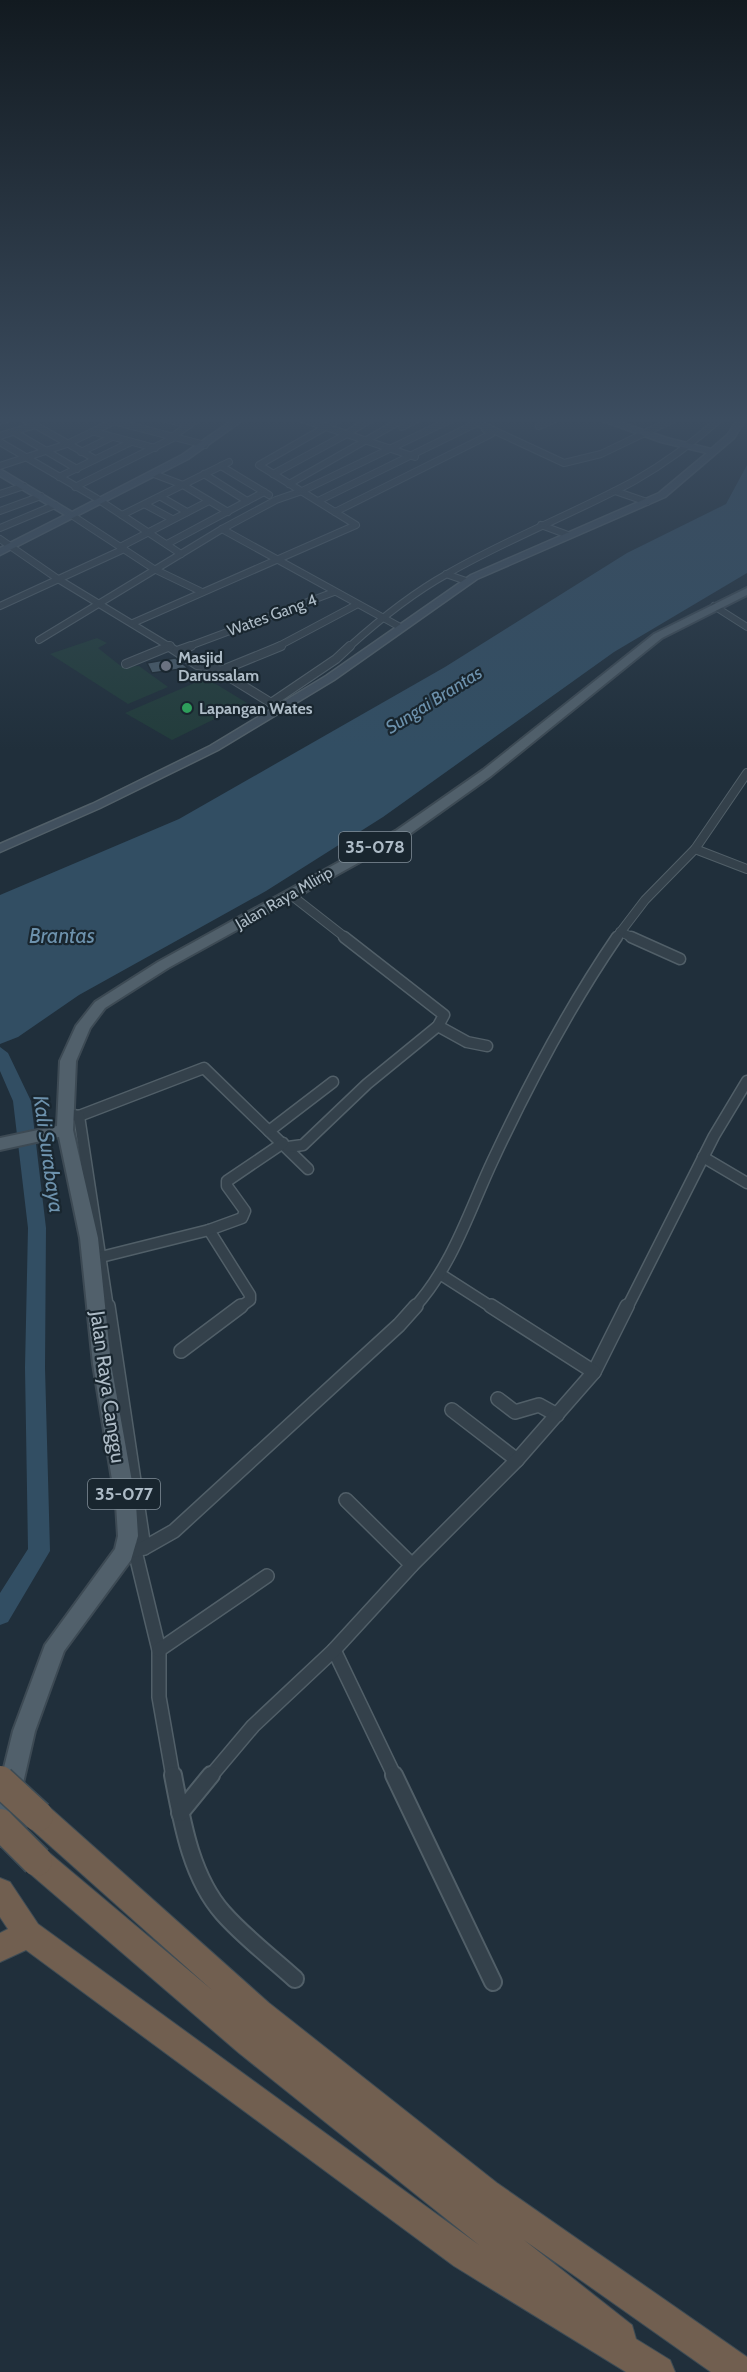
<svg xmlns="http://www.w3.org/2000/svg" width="747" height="2372" font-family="Cabin,sans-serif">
  <rect width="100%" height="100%" fill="#202f3b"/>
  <g fill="#223c3b">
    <path d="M97,638l10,5 -9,5 24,19 17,-1 29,21 -40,17 -78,-50z"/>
    <path d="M206,678l41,25 -75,37 -47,-27z"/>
  </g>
  <path fill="#324e63" d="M747,465v108l-133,79 -231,165 -117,74 -187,104 -61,42 -18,7v-149l179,-76 266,-152 182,-114 99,-49z"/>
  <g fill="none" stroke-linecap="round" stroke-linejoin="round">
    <path fill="#324e63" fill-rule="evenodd" d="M0,1047l8,6 23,48 15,127 -1,140 5,183 -42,71 -8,3v-32l28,-44 -3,-181 3,-140 -15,-127 -13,-30z"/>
  </g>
  <path fill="#485a67" stroke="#1b2831" stroke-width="1.5" d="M175,658l13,10 -36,5 -5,-10z"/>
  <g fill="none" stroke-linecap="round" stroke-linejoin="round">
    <defs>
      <g id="street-far4">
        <path d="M21,417l74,42"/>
        <path d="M97,417l108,28"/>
        <path d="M158,417l31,8"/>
        <path d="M296,417l119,40"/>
        <path d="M465,417l99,46 37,-9 77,-37"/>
        <path d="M0,421l14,-4"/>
        <path d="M539,426l20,-9"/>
        <path d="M402,427l19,-10"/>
        <path d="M14,432l63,37"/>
        <path d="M95,432l60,16"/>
        <path d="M348,433l26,-16"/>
        <path d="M0,436l35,-11"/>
        <path d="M172,437l28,-20"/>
        <path d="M0,442l96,56 85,56"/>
        <path d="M81,452l31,-15"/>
        <path d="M0,466l67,-22 56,-27"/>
        <path d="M221,466l48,29"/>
        <path d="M154,474l29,11 45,27"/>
        <path d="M204,474l43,27"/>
        <path d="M273,474l72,-39"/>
        <path d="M59,477l72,-35"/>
        <path d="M289,484l118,-67"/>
        <path d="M75,487l100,-50"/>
        <path d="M615,491l32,11"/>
        <path d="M0,494l24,-8"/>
        <path d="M161,497l26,15"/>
        <path d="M318,501l159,-78"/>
        <path d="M146,505l26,14"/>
        <path d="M0,511l41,-15"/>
        <path d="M335,512l156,-78 -6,-5"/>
        <path d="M122,515l107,-53"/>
        <path d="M73,516l81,53 48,23"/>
        <path d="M541,525l27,10"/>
        <path d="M0,528l55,-23"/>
        <path d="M222,529l178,98"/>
        <path d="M0,539l58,40 112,68"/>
        <path d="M167,544l97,-52"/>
        <path d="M120,547l89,-46"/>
        <path d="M446,574l20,7"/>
        <path d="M0,606l124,-57"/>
        <path d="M714,606l33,21"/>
        <path d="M133,623l223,-98 -97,-60 84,-48"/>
        <path d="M39,640l183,-111 54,-29 26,-9 154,-74"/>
        <path d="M167,647l3,-1"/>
        <path d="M187,647l147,-55"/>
        <path d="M277,647l79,-42"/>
        <path d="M349,647c30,-27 62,-53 98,-73 60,-35 126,-60 187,-93 32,-18 61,-40 88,-64"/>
      </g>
      <g id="street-far3">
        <path d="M168,646l29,19 16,2 63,39"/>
        <path d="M177,651l14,-5"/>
        <path d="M126,664l44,-18"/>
        <path d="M220,671l61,-25"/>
        <path d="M271,703l65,-44 14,-13"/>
        <path d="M695,849l52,20"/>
        <path d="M291,895l55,43"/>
        <path d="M620,932l14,6"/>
        <path d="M616,938l29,-38 50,-51 52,-76"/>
      </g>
      <g id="street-far2">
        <path d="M631,937l49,22"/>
        <path d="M438,1026l29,16 20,4"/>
        <path d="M73,1115l6,1 125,-48 104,101"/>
        <path d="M79,1116l29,192"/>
        <path d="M269,1131l64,-49"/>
        <path d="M288,1147l15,-2 64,-61 71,-58 6,-11 -100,-78"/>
        <path d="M703,1157l44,26"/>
        <path d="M209,1230l41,65v5l-11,8"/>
        <path d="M101,1257l108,-27 33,-12 3,-7 -18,-25v-5l56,-38"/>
        <path d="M440,1274l53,34"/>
        <path d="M414,1308c39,-43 55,-97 79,-148 36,-77 76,-153 124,-223"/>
        <path d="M627,1308l87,-172 33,-55"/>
      </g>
      <g id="street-far1">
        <path d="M108,1306l36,242"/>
        <path d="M181,1351l60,-45"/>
        <path d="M594,1372l33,-66"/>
        <path d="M498,1399l17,13 24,-7 18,10"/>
        <path d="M452,1410l65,50"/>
        <path d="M346,1500l66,65"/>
        <path d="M135,1551l24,99v47l14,80"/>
        <path d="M124,1553l20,-5 30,-17 225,-206 17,-19"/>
        <path d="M159,1650l108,-74"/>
        <path d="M334,1650l61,127"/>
        <path d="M210,1777l43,-51 81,-76 78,-85 105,-105 77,-88 -103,-66"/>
      </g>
      <g id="street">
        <path d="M173,1775c9,47 18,102 50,138 21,24 49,45 72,66"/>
        <path d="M394,1775l99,207"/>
        <path d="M180,1813l31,-38"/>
      </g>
      <g id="secondary">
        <path d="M237,417h10l-59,42 -188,96v-7l65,-33 -65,-39v-7l72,43 110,-57z"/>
        <path d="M592,417h13l62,21 44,11 17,-15 11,-17h8l-13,21 -69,59 -188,82 -143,101 -116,70 -118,58 -100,44v-8l92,-40 118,-58 116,-70 145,-101 188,-82 48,-40 -46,-11z"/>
      </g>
      <path id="primary" d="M747,588v7l-85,43 -171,138 -84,60 -239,132 -63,40 -15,20 -14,33 -3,69 25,108 13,126 25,140 2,32 -7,24 -67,91 -29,80 -23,100 -4,8 -8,4v-59l13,-53 32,-86 70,-96 3,-13 -2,-32 -23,-140 -13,-126 -21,-101 -59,13v-12l57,-12 3,-65 16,-35 19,-24 63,-40 239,-132 86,-60 171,-136z"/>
      <path id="highway" d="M38,1802l10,4 221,197 228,180 250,174v15h-36l-187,-132 108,85 4,14 34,21 5,12h-49l-172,-106 -428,-316 -26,12v-29l8,-4 -8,-12v-39l10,4 28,42 441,321 -240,-192 -212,-182 -4,-10 4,-10 10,-4 10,4 165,139 -184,-164 -4,-10 4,-10z"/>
    </defs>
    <use href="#street-far4" stroke="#515f68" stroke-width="8"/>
    <use href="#street-far3" stroke="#515f68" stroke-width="10"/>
    <use href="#street-far2" stroke="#515f68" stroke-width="13"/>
    <use href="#street-far1" stroke="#515f68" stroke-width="16"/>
    <use href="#street" stroke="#515f68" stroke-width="20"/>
    <use href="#secondary" stroke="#515f68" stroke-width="3"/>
    <use href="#primary" stroke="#3d4a54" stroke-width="4"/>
    <use href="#highway" stroke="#3e4c55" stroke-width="2"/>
    <use href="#street-far4" stroke="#34414b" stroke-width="6"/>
    <use href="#street-far3" stroke="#34414b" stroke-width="8"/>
    <use href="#street-far2" stroke="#34414b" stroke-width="10"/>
    <use href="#street-far1" stroke="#34414b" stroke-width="13"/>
    <use href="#street" stroke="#34414b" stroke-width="16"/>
    <use href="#secondary" fill="#41505e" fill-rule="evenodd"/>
    <use href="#primary" fill="#51606b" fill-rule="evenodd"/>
    <use href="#highway" fill="#715f50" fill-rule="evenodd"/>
    <defs>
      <g id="highway-bridge">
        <path d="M0,1781l38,35"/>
        <path d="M0,1824l37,37"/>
      </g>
    </defs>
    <use href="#highway-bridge" stroke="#3e4c55" stroke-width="33" stroke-linecap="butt"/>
    <use href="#highway-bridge" stroke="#715f50" stroke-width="30"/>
  </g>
  <linearGradient id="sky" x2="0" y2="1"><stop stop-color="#121a20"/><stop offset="0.56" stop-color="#3c4d60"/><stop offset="1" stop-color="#3c4d60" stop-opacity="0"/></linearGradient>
  <rect width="747" height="750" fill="url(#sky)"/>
  <circle fill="#6b7280" stroke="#19262f" stroke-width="2" cx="166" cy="666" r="6"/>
  <circle fill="#2e9e5b" stroke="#19262f" stroke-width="2" cx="187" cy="708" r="6"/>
  <g text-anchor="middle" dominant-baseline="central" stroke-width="4.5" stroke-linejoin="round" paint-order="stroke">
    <g font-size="16" fill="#aebcc7" stroke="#19262f">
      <text transform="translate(272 615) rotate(-20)">Wates Gang 4</text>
      <text transform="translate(284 898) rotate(-30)">Jalan Raya Mlirip</text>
    </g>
    <g font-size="16" font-weight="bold" fill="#aebcc7" stroke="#19262f" text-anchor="start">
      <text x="178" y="657">Masjid<tspan x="178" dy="18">Darussalam</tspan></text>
      <text x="199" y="708">Lapangan Wates</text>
    </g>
    <g font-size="18" font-style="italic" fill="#6d92ad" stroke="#19262f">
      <text transform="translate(434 700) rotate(-32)">Sungai Brantas</text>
    </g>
    <g fill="#19262f" stroke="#818f99" stroke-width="1.5">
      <rect x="339" y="832" width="72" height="30" rx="4.5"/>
      <rect x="88" y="1479" width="72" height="30" rx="4.5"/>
    </g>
    <g font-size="18" font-weight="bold" fill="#aebcc7">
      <text x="375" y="847">35-078</text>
      <text x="124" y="1494">35-077</text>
    </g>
    <g font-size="20" fill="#aebcc7" stroke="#19262f">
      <text transform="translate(108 1387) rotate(82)">Jalan Raya Canggu</text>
    </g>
    <g font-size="21" font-style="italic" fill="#6d92ad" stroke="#19262f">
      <text x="62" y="935">Brantas</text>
      <text transform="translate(49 1154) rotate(82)">Kali Surabaya</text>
    </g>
  </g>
</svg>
